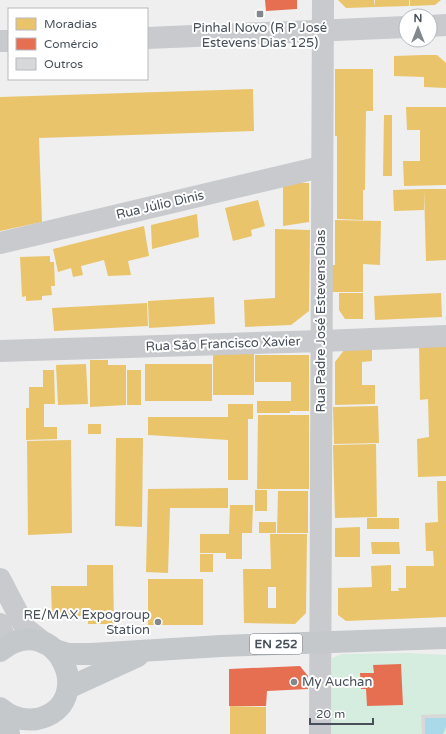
<svg xmlns="http://www.w3.org/2000/svg" width="446" height="734" font-family="'Varela Round',sans-serif">
  <rect width="100%" height="100%" fill="#efefef"/>
  <path fill="#d4eddf" d="M407,653l39,2v79h-116l2,-76 10,-4z"/>
  <path fill="#aad9e9" d="M425,718h21v9l-3,7h-18z"/>
  <g fill="#e9c46a" fill-rule="evenodd">
    <path d="M338,0h36l1,7 -29,1z"/>
    <path d="M375,0h34v6l-34,1z"/>
    <path d="M410,0h31l-6,5 -25,1z"/>
    <path d="M423,55h14l9,8v25l-22,-1v-10l-30,-1v-20z"/>
    <path d="M335,69h38v42h-7l-1,79h-2v30l-26,-1v-83h-2z"/>
    <path d="M253,89l1,42 -215,7 3,84 -42,9v-134z"/>
    <path d="M406,107h40v78l-42,1 -1,-25h17v-31h-13z"/>
    <path d="M384,115h8v61h-9z"/>
    <path d="M283,183h26v39l-26,4z"/>
    <path d="M424,189v21l-30,1 -1,-21z"/>
    <path d="M424,189h22v71l-20,1z"/>
    <path d="M258,200l7,26 -14,4 1,6 -19,5 -8,-33z"/>
    <path d="M197,214l2,23 -47,12 -1,-24z"/>
    <path d="M335,220l46,1 -1,44 -17,-1v28h-32v-27h4z"/>
    <path d="M144,226l5,30 -21,5 3,14 -23,1 -4,-16 -23,6 2,9 -10,2 -2,-9 -13,4 -5,-23z"/>
    <path d="M275,229l35,1 -1,81 -18,14 -46,2 -1,-27 31,-2z"/>
    <path d="M50,256v6h4l1,24h-4l1,9 -10,1v4l-16,1v-5l-4,1 -2,-40z"/>
    <path d="M339,293h24v26h-18l-6,-9z"/>
    <path d="M441,293l1,24 -67,3 -1,-24z"/>
    <path d="M214,297l1,27 -66,4 -1,-27z"/>
    <path d="M147,303l1,23 -94,5 -2,-23z"/>
    <path d="M419,346h27v130l-28,1 -1,-38 12,-2 -1,-38 -8,1z"/>
    <path d="M345,349h27v12l-10,1v23h13v19l-40,1v-43z"/>
    <rect x="213" y="352" width="41" height="43"/>
    <path d="M255,355h54v56h-19v2h-33v-12h34v-19h-36z"/>
    <path d="M90,360h18v5h18v40l-36,2z"/>
    <path d="M86,364l2,40 -30,1 -2,-40z"/>
    <rect x="145" y="364" width="67" height="37"/>
    <path d="M43,370h11l1,34h-11v23h13v12l-31,1v-32h3v-21h14z"/>
    <rect x="127" y="370" width="14" height="35"/>
    <path d="M228,404h25v15h-5v61h-20z"/>
    <path d="M378,406l1,37 -45,1 -1,-37z"/>
    <path d="M258,415h51v74h-52z"/>
    <path d="M148,417h80v23l-80,-5z"/>
    <rect x="88" y="424" width="13" height="10"/>
    <path d="M116,438h27l-1,89 -27,-1z"/>
    <path d="M71,440l1,93 -44,2 -1,-94z"/>
    <path d="M376,444l1,73 -42,1 -2,-73z"/>
    <path d="M437,481h9v136l-100,4 -8,-6v-27l34,-1 -1,-21 20,-1v26h8l-1,-3h8v-22h28l-1,-15h-7l-1,-28 13,-1z"/>
    <path d="M228,488v20h-58l-2,65 -22,-1 2,-83z"/>
    <rect x="255" y="490" width="12" height="21"/>
    <path d="M278,491h30v42h-31z"/>
    <path d="M230,505h23l-1,28h-10v26h-16v-6h-26v-19h29z"/>
    <rect x="367" y="518" width="32" height="11"/>
    <rect x="259" y="522" width="17" height="11"/>
    <path d="M360,527v30h-25v-29z"/>
    <path d="M270,534h37l-1,79 -11,11 -51,-1 -1,-54h28zM268,587h8v21h-8z"/>
    <path d="M371,542h28l1,12h-28z"/>
    <rect x="200" y="554" width="13" height="18"/>
    <path d="M87,565h26l1,59h-26v-8h-36l-1,-30h36z"/>
    <rect x="148" y="579" width="55" height="46"/>
    <path d="M230,706l36,1v27h-36z"/>
  </g>
  <g fill="#e76f51">
    <path d="M265,0h32v9l-31,2z"/>
    <path d="M401,664l2,41 -36,1 -1,-17h-5l-1,-16h14l-1,-8z"/>
    <path d="M300,666l8,10v13l-41,2 -1,15h-37v-37z"/>
  </g>
  <path fill="#d8d8d9" d="M446,714v4h-21v16h-3l-1,-19z"/>
  <g fill="none" stroke-linecap="round" stroke-linejoin="round">
    <g stroke="#c9cacd" stroke-width="22">
      <path d="M430,26l16,-1"/>
      <path d="M147,38l259,-11"/>
      <path d="M0,41h9"/>
      <path d="M0,243l321,-76"/>
      <path d="M0,351l322,-10 124,-5"/>
      <path d="M0,579l26,50 18,14"/>
      <path d="M0,624l7,22"/>
      <path d="M320,734l3,-734"/>
    </g>
    <g stroke="#c5c8cb" stroke-width="22">
      <path d="M55,650l13,4h23l130,-8 225,-8"/>
      <path d="M0,651c57,-45 100,54 37,68 -14,2 -27,-2 -37,-11"/>
      <path d="M68,688l70,-32"/>
      <path d="M5,712l4,22"/>
    </g>
  </g>
  <g fill="#82888e" stroke="#fff" stroke-width="1.5">
    <rect x="256" y="10" width="8" height="8" rx="2"/>
    <circle cx="158" cy="622" r="4"/>
    <circle cx="294" cy="682" r="4"/>
  </g>
  <g text-anchor="middle" dominant-baseline="central" stroke-width="4" stroke-linejoin="round" paint-order="stroke">
    <rect fill="#fff" stroke="#7e848c" stroke-width="1" x="250" y="634" width="52" height="20" rx="3"/>
    <g font-size="12" font-weight="bold" fill="#47505a">
      <text x="276" y="644">EN 252</text>
    </g>
    <g font-size="13" fill="#47505a" stroke="#fff">
      <text x="260" y="28">Pinhal Novo (R P José<tspan x="260" dy="15">Estevens Dias 125)</tspan></text>
      <text x="150" y="615" text-anchor="end">RE/MAX Expogroup<tspan x="150" dy="15">Station</tspan></text>
      <text x="302" y="682" text-anchor="start">My Auchan</text>
    </g>
    <g font-size="13" fill="#47505a" stroke="#fff">
      <text transform="translate(160 205) rotate(-13)">Rua Júlio Dinis</text>
      <text transform="translate(321 321) rotate(-90)">Rua Padre José Estevens Dias</text>
      <text transform="translate(223 344) rotate(-2)">Rua São Francisco Xavier</text>
    </g>
  </g>
  <rect x="8" y="8" width="140" height="72" fill="#ffffff" stroke="#b5b9bd"/>
  <rect x="16" y="18" width="20" height="12" fill="#e9c46a" stroke="#b5b9bd"/>
  <text x="44" y="28" font-size="12" fill="#47505a">Moradias</text>
  <rect x="16" y="38" width="20" height="12" fill="#e76f51" stroke="#b5b9bd"/>
  <text x="44" y="48" font-size="12" fill="#47505a">Comércio</text>
  <rect x="16" y="58" width="20" height="12" fill="#d8d8d9" stroke="#b5b9bd"/>
  <text x="44" y="68" font-size="12" fill="#47505a">Outros</text>
  <g transform="translate(418 28)"><circle r="19" fill="#ffffff" stroke="#b5b9bd"/>
  <path d="M0-3L7 15L0 10L-7 15Z" fill="#82888e"/>
  <text y="-6" font-size="11" font-weight="bold" text-anchor="middle" fill="#47505a">N</text>
  </g>
  <path d="M310 718v6h63v-6" fill="none" stroke="#47505a" stroke-width="2"/>
  <text x="316" y="718" font-size="12" fill="#47505a" stroke="#ffffff" stroke-width="3" paint-order="stroke">20 m</text>
</svg>
